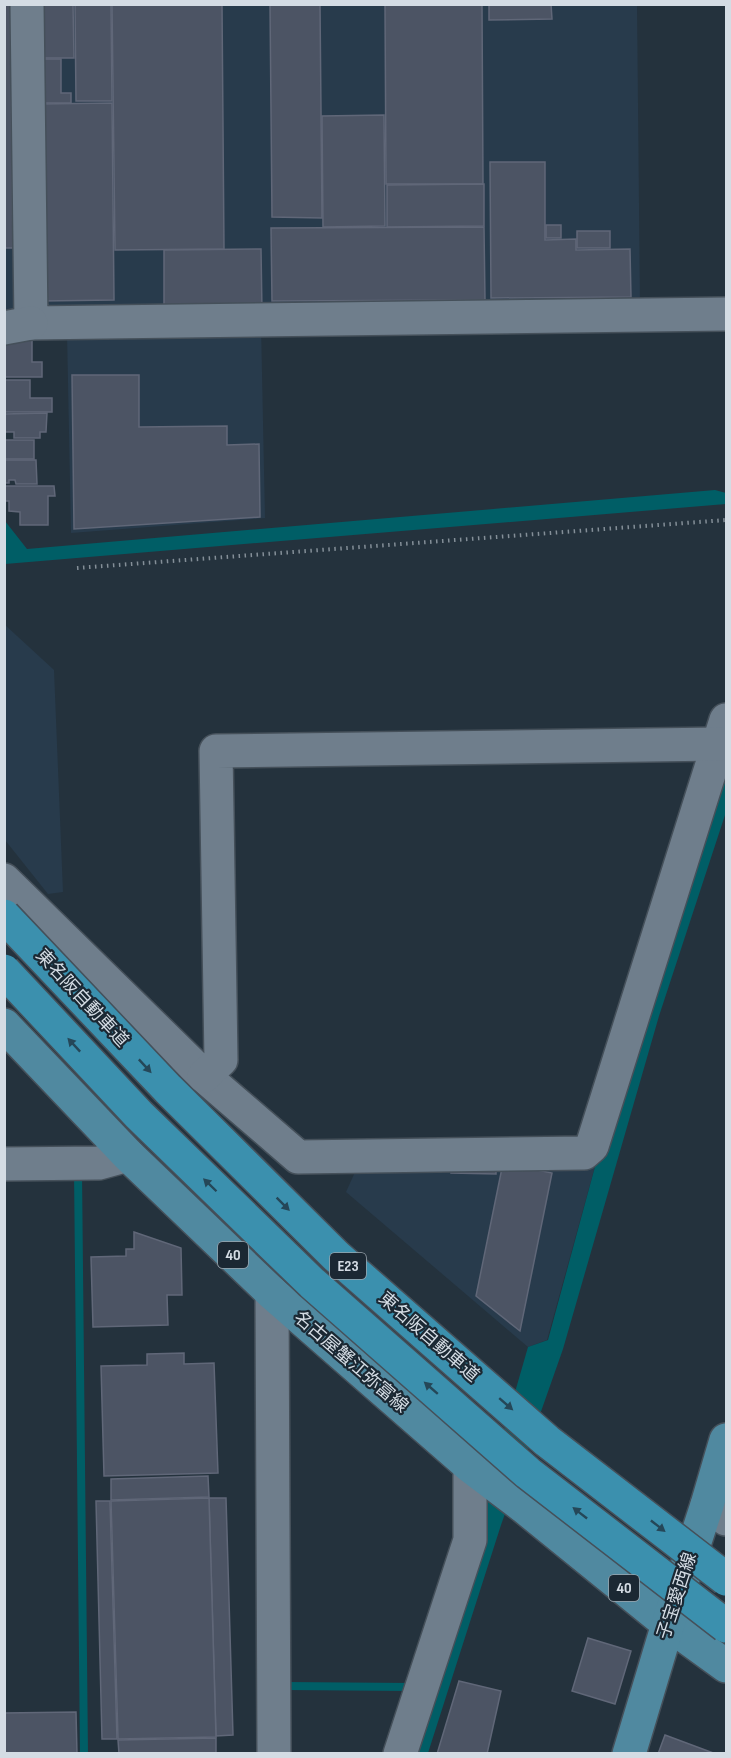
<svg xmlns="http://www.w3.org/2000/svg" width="731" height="1758" font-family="'Sofia Sans Condensed','Noto Sans JP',sans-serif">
  <rect width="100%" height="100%" fill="#24323d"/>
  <g fill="#283b4c">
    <path d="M14,4l5,300 -14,16 -1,-315z"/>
    <path d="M36,5h601l3,300 -589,10 -10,-10z"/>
    <path d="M261,325l4,193 -194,15 -4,-201z"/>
    <path d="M4,624l50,46 9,222 -15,2 -43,-54z"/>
    <path d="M599,1152l-52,188 -19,7 -182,-155 14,-31z"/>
  </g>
  <g fill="#005e66">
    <path d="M715,490l11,3v11l-721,60v-43l22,28z"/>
    <path d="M726,750v62l-67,204 -96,333 -62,176 -73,228 -17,1 117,-407 20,-7 51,-188z"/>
  </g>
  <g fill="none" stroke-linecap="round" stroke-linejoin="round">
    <g stroke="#005e66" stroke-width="8">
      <path d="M78,1171l6,583"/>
      <path d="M284,1686l127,1"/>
    </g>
  </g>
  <g fill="#4c5464" stroke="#606778" stroke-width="1.5">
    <path d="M4,4h6l3,244h-9z"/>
    <path d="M38,4h35l1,54h-36z"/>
    <path d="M75,4h36l1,97h-36z"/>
    <path d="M112,4h110l2,245 -109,1z"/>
    <path d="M270,4h50l2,214 -50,-1z"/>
    <path d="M385,4h97l1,180h-97z"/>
    <path d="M489,4h62l1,15 -63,1z"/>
    <path d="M39,59h22v34h10v10h-31z"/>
    <path d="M112,103l2,197 -72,1 -2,-197z"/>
    <path d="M384,115l1,111 -62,1 -1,-111z"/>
    <path d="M490,162h55v78l31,-1v11l54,-1 1,48 -140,1z"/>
    <path d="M484,184v42l-97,1v-42z"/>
    <rect x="546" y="225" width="15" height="13"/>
    <path d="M484,227l1,73 -213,1 -1,-73z"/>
    <rect x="577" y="231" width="33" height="17"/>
    <path d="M261,249l1,62 -98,1v-62z"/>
    <path d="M4,337h28v25h10v15h-38z"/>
    <path d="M72,375h67v52l88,-1v19l32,-1 1,73 -186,12z"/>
    <path d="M4,380h26v18h22v14h-48z"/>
    <path d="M47,413l-1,19h-6v6h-26v-6h-10v-18z"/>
    <rect x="4" y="440" width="30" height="19"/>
    <path d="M4,460h32l1,24h-21l-1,-4h-6v3h-5z"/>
    <path d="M4,486h50l1,10h-7v29h-28v-13l-11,-1v-10h-5z"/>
    <path d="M451,1163h45v11l-45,-1z"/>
    <path d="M503,1163l49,10 -32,158 -44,-35z"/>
    <path d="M134,1232l47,16 1,47h-15l1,30 -75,2 -2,-70 35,-1v-7h8z"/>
    <path d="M184,1353v11l30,-1 4,110 -114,3 -3,-110 46,-1v-11z"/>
    <path d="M208,1476l1,21 -98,3v-21z"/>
    <path d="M209,1498h17l7,237 -17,1z"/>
    <path d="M209,1498l7,239 -98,2 -7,-238z"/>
    <path d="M96,1501h14l7,238h-15z"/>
    <path d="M588,1638l43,13 -16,53 -43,-13z"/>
    <path d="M459,1681l42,10 -14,63h-50z"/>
    <path d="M76,1712l1,42h-73v-41z"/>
    <path d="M665,1735l51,19h-58z"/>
    <path d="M216,1738v15l-97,1 -1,-14z"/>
  </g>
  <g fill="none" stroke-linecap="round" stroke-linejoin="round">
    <defs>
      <g id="minor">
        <path d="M27,4l4,319 695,-9"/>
        <path d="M4,328l27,-5"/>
        <path d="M4,880l200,196 94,81 286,-4 8,-7 134,-426"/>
        <path d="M204,1076l17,-16 -5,-309 503,-7"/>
        <path d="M4,1164l95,-1 29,-8"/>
        <path d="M272,1293l2,461"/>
        <path d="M707,1505l19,14"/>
        <path d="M400,1754l70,-214v-74"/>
      </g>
      <g id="major">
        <path d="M4,1025l124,130 144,138 198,173 54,41 144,117 58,42"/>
        <path d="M629,1754l39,-130 39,-119 19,-65"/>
      </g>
    </defs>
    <use href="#minor" stroke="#45505a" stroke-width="36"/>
    <use href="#major" stroke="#45505a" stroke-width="36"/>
    <path stroke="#848f98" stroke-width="4" stroke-dasharray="1.5 4.5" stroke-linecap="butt" d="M77,568l649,-48"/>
    <use href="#minor" stroke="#6f7e8c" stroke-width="33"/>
    <use href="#major" stroke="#5089a0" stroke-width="33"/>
    <defs>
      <g id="highway-bridge">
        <path d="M4,916l164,173 168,167 211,185 179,138"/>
        <path d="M4,971l135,144 173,168 216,190 198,153"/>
      </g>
    </defs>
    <use href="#highway-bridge" stroke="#45505a" stroke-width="36" stroke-linecap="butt"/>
    <use href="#highway-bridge" stroke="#3b90ae" stroke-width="33"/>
  </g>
  <defs><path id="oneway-solid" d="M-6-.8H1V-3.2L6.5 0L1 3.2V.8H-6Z" transform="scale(1.5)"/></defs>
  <g fill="#254758">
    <use href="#oneway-solid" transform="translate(74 1045) rotate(-133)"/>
    <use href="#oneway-solid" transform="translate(145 1066) rotate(47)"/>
    <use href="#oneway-solid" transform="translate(210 1185) rotate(-136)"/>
    <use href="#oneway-solid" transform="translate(283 1204) rotate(45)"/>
    <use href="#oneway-solid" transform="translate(431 1388) rotate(-139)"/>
    <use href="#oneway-solid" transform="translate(506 1404) rotate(41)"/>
    <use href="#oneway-solid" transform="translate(580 1513) rotate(-142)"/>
    <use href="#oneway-solid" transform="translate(658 1526) rotate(38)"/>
  </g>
  <g text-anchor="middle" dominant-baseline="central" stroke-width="4.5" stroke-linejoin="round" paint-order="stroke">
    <g fill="#1b2833" stroke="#9ca6af" stroke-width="1.5">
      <rect x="218" y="1242" width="30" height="26" rx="4.5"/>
      <rect x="330" y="1253" width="36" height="26" rx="4.5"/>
      <rect x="609" y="1575" width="30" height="26" rx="4.5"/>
    </g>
    <g font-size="16" font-weight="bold" fill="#d4dce4">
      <text x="233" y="1255">40</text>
      <text x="348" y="1266">E23</text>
      <text x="624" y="1588">40</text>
    </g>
    <g font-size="18" fill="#d4dce4" stroke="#1b2833">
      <text transform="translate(82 998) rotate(47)">東名阪自動車道</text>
      <text transform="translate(429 1337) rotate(41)">東名阪自動車道</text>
      <text transform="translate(351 1362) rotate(41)">名古屋蟹江弥富線</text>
      <text transform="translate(677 1596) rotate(-72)">子宝愛西線</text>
    </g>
  </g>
  <rect width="731" height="1758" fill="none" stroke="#d4dce4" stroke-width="12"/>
</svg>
